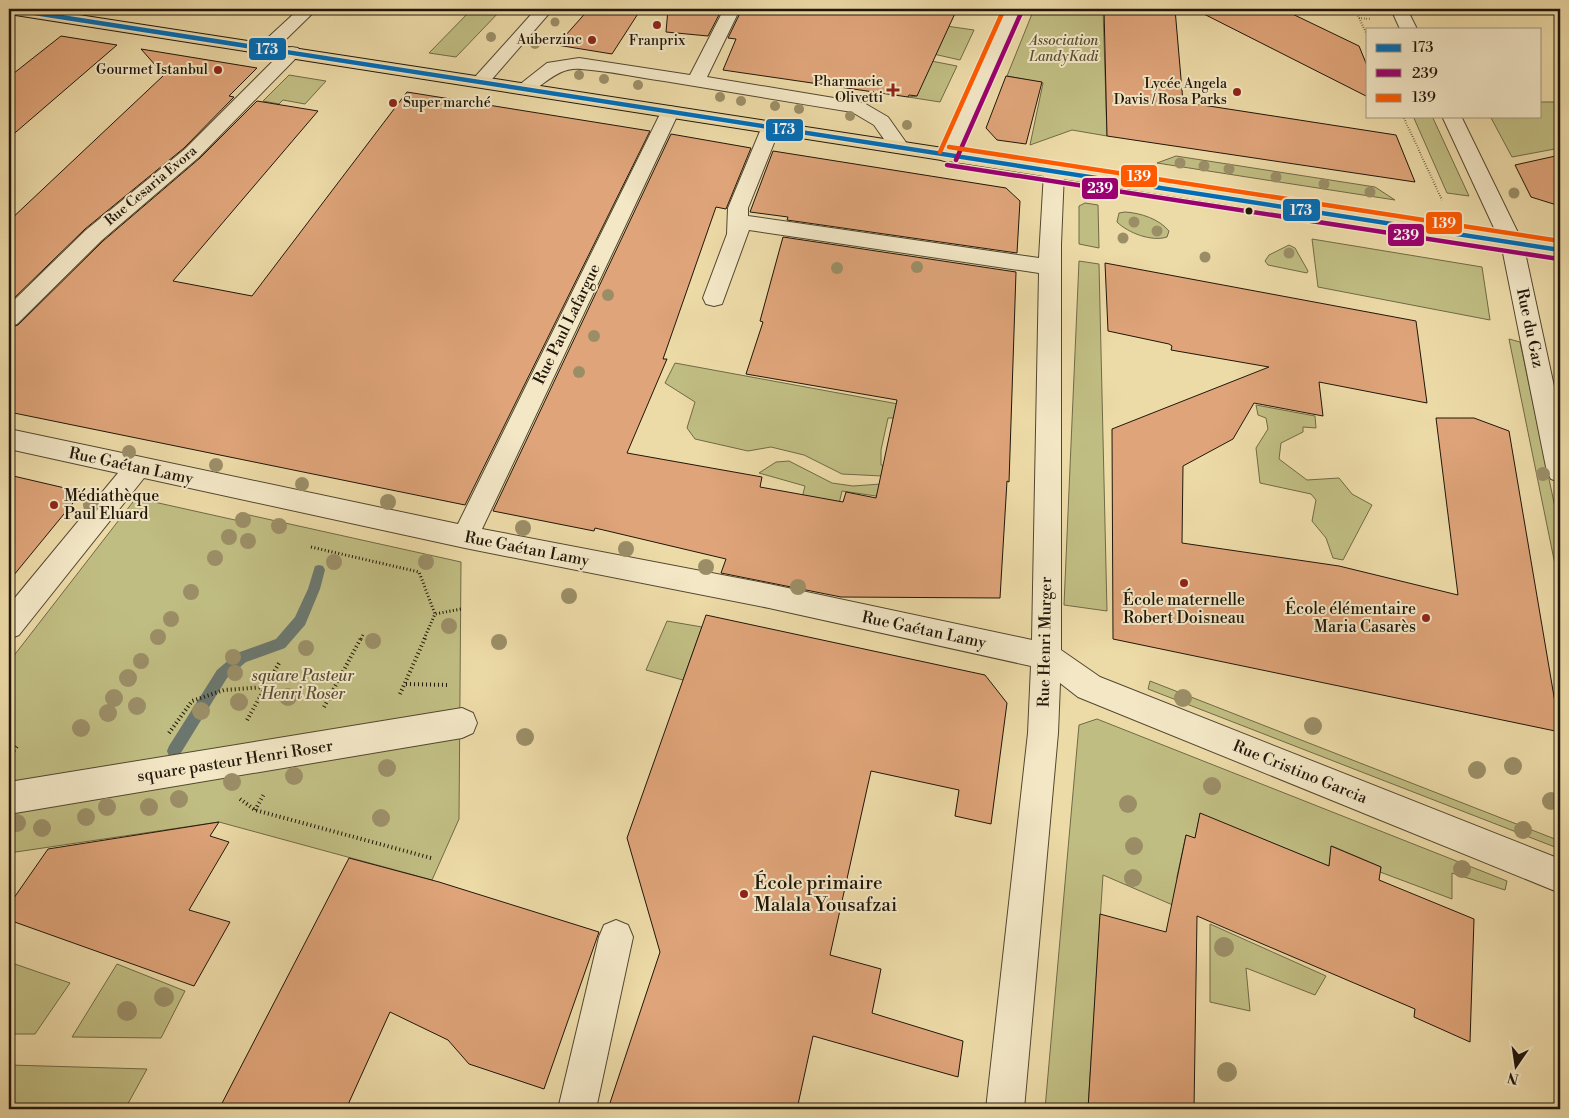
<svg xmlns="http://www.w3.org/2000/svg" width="1569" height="1118" font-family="'Libre Bodoni',serif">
  <rect width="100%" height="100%" fill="#ecdaa7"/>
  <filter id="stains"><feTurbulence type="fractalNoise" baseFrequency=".004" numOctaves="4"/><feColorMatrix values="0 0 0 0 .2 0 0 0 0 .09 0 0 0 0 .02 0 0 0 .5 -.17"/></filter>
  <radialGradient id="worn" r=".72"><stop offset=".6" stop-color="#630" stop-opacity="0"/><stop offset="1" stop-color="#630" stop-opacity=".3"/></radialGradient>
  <g fill="#c0bd82" stroke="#706a46">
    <path d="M472,9h30l-46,48 -27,-4z"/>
    <path d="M1034,9h69l4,127 -35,-6 -42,15 13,-62 -36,-7z"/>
    <path d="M946,26l28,4 -14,30 -31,-7z"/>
    <path d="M926,60l31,6 -17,36 -32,-5 9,-1z"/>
    <path d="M289,75l37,6 -21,23 -22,-4 -4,4 -16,-3z"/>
    <path d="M1540,102h20v46l-48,9 -22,-41h50z"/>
    <path d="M1413,116h19l37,80 -22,-3z"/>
    <path d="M1176,156l199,31 20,13 -238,-37z"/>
    <path d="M1085,203l13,2 1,43 -20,-4v-38z"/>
    <path d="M1125,212c16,1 34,7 44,19l-2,6c-15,5 -39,-4 -50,-15l2,-9z"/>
    <path d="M1312,239l170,28 8,53 -172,-33z"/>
    <path d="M1289,245l6,3 13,23 -1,2 -39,-8 -3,-4 4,-6z"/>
    <path d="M1079,261l20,3 8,347 -43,-6z"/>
    <path d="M1509,339l11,3 40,189v58z"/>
    <path d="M675,363l234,43v12h-21l-7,32v15l81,15 -120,-6 -38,-19 -33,-8 -23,4 -53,-12 -8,-11 8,-26 -30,-19z"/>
    <path d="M1256,405l59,11 1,12 -13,-1v5l-22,11 -2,16 28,21 32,-2 13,16 20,11 -29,55 -10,-2 -7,-20 -14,-17 4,-21 -5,-6 -51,-11 -4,-35 12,-19 -2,-11 -8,-3z"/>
    <path d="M789,461l43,22 21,3 28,-2 29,17 -68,-10 -20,85 -38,-7 21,-83 -46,-13 17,-11z"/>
    <path d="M136,498l99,22 5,-7 221,49 -2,257 -27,61 -213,-58 -210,31v-191z"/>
    <path d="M667,621l35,6 -19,53 -37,-10z"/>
    <path d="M1150,681l410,160v8l-412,-160z"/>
    <path d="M1097,719l410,162 -2,9 -53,-17v26l-72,-27 1,-5 -49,-21 -3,20 -129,-52 -5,25 -9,-4 -9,42 5,32 -79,-34 -15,234h-43l34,-384z"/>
    <path d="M1210,924l116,52 -11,19 -69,-27 4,43 -40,-9z"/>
    <path d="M9,962l61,21 -35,51h-26z"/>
    <path d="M117,964l68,27 -24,47 -89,-1z"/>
    <path d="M9,1065l138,4 -22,40h-116z"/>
  </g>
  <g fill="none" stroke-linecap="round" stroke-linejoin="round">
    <path fill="#6b776e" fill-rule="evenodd" d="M319,565l4,1 2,4 -5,19 -15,36 -20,23 -39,14 -19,16 -48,78 -5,2 -5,-2 -2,-5 2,-5 48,-76 20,-17 39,-14 19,-22 13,-28 7,-23z"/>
  </g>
  <g fill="#dfa479" stroke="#201609">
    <path d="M589,9h52l-29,45 -55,-9z"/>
    <path d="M668,9h54l-14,27 -42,-4z"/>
    <path d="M742,9h215l-40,87 -8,-1 -1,2 -185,-27 13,-31 -8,-1z"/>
    <path d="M1104,9h71l8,93 213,33 19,47 -308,-46z"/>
    <path d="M1194,9h88l77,37 9,22v29z"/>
    <path d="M61,36l56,9 -108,93v-61z"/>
    <path d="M141,49l116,19 -28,28 5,1 -50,51 -99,81 -76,74v-82l155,-146z"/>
    <path d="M1006,76l36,6 -16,62 -29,-4 -11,-12z"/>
    <path d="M407,92l243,39 -185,374 -456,-93v-84l9,-3 85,-84 97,-83 57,-57 61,10 -145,170 79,15z"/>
    <path d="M671,134l80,14 -25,61 -10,-2 -53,152h4l-40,94 135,24 -2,10 83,15 3,-10 30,6 21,-98 -151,-26 17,-52 -3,-1 23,-84 233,35 -7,210 -2,-1 -7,117 -159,-1 -120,-24 5,-14 -131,-31 -1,3 -101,-20z"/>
    <path d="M773,151l233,37 14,13 -3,52 -230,-33 1,-3 -38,-5z"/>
    <path d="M1560,155v51l-29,-9 -16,-32z"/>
    <path d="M1105,263l311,58 11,82 -108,-21 4,34 -69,-13 -21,36 -50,27 -1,77 157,23 119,29 -22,-177h38l35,13 51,301 -447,-93 -1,-210 157,-62 -98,-17 1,-4 -3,-2 -61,-13z"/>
    <path d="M9,475l73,17 -73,89z"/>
    <path d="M706,615l279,60 22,28 -16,121 -36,-8 4,-26 -88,-19 -41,184 51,14 -9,44 91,28 -5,36 -145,-41 -16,73h-189l52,-157 -33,-114z"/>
    <path d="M1200,813l129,53 2,-20 50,21 -2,13 95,39 -4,123 -56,-25 1,-8 -218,-93 -3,193h-106l12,-195 66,18 20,-97 9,3z"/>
    <path d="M219,822l-9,14 19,6 -40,68 41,12 -36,64 -185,-66v-15l39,-56z"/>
    <path d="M349,858l90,24 160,50 -55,157 -75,-25 -21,-24 -58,-28 -44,97h-127z"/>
  </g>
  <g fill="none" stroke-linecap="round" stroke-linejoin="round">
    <defs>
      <g id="minor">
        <path d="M299,9h18l-44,43h-12l-3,-4 3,-4z"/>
        <path d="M536,9h17l-67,77h-12l-3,-4 3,-4z"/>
        <path d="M724,9h16l-33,68 157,26 24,14 22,31 -3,4h-14l-19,-27 -22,-13c-63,-10 -125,-21 -188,-31 -28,-4 -55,-10 -83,-12 -30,-3 -43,29 -64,24l-3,-4 33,-26 32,-5 111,17z"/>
        <path d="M1005,9h16l-63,147 -3,4 -7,2 -7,-2 -3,-4z"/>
        <path d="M1391,9h16l10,20h-17z"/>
        <path d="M292,47l6,1 3,4 -3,4 -99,101 -97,83 -85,84 -8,2v-21l77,-75 99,-81 101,-101z"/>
        <path d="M670,106l7,2 2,4 -197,417 287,55 263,56 7,-367 -290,-43 -27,74 -8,2 -8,-2 -3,-6 24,-64 1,-26 35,-84h14l3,4 -32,80v8l291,42 5,-86 3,-4 7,-2 7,2 3,4 -3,72v406l39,27 460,182v34l-482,-196 -18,-14 -2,50 -34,376h-38l42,-376 3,-67 -262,-58 -304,-60 -321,-70 -125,157 -10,4v-34l109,-132 -109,-24v-20l449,95 203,-412 2,-4z"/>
        <path d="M1442,116h19l62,127 37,171v68l-9,-3 -4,-7 -46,-229z"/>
        <path d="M462,708l11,5 4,10 -4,10 -11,5 -453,76v-32z"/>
        <path d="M616,920l12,5 5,12 -37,172h-38l41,-172 5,-12z"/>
      </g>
      <path id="major" d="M9,9h31l1520,234v14l-1551,-243z"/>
    </defs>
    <use href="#minor" stroke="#534730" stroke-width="2"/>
    <use href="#major" stroke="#201609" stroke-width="2"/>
    <g stroke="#201609" stroke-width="2" stroke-dasharray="0.5 2" stroke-linecap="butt">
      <path d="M1355,9l13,28"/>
      <path d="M1359,18l12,1"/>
      <path d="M1403,116l39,84"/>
    </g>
    <g stroke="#201609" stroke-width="3" stroke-dasharray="1 2.5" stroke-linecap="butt">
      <path d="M311,547l108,25 16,42"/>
      <path d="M361,639l3,-6"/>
      <path d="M424,639l11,-25 26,-5"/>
    </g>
    <g stroke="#201609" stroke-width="4" stroke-dasharray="1 3" stroke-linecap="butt">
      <path d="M406,684l44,1"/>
      <path d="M400,694l25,-56"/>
      <path d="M324,707l37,-69"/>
      <path d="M247,720l32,-57"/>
      <path d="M169,733l23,-32 32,-11 42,-3"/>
      <path d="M9,757l9,-12"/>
      <path d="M240,799l15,11 176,48"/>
      <path d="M255,810l9,-16"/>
    </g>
    <use href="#minor" fill="#f3e7c6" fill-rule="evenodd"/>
    <use href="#major" fill="#ecdaa7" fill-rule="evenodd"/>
    <defs>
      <path id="bus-1" d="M9,9l1551,241"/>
      <g id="bus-2">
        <path d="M956,160l65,-147"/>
        <path d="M947,165l612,94"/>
      </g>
      <g id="bus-3">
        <path d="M949,147l611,94"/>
        <path d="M940,152l64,-143"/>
      </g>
    </defs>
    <use href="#bus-1" stroke="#f3e7c6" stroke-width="7"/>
    <use href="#bus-2" stroke="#f3e7c6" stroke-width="7"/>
    <use href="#bus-3" stroke="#f3e7c6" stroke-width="7"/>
    <use href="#bus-1" stroke="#006db8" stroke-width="4.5"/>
    <use href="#bus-2" stroke="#9a006f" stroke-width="4.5"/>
    <use href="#bus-3" stroke="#ff5a00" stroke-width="4.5"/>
  </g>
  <g fill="#9b8e67">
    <circle cx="555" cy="22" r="4.5"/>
    <circle cx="491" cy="37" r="5"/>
    <circle cx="535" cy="44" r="5"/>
    <circle cx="579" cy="75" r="5"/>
    <circle cx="604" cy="79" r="5"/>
    <circle cx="638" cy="85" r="5"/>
    <circle cx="720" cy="97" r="5"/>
    <circle cx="741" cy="101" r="5"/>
    <circle cx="775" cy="106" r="5"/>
    <circle cx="799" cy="109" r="5"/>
    <circle cx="850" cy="116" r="5"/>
    <circle cx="907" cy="125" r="5"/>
    <circle cx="1180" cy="163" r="5.5"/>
    <circle cx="1204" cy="166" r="5.5"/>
    <circle cx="1229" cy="169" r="5.5"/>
    <circle cx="1276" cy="177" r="5.5"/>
    <circle cx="1324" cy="184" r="5.5"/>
    <circle cx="1370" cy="192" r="5.5"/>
    <circle cx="1514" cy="193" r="5.5"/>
    <circle cx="1134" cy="222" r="5.5"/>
    <circle cx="1157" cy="231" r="5.5"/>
    <circle cx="1123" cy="238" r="5.5"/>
    <circle cx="1394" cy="242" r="5.5"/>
    <circle cx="1289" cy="253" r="5.5"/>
    <circle cx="1205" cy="257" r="5.5"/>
    <circle cx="917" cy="267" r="6"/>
    <circle cx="837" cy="268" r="6"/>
    <circle cx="608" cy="295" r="6"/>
    <circle cx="594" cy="336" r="6"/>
    <circle cx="579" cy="372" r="6"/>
    <circle cx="129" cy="452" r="7"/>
    <circle cx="216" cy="465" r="7"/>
    <circle cx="1543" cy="474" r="7"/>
    <circle cx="302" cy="484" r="7"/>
    <circle cx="388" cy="502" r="8"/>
    <circle cx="91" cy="505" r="8"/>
    <circle cx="243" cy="520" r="8"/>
    <circle cx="279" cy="526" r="8"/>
    <circle cx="523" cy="528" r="8"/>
    <circle cx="229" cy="537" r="8"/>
    <circle cx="248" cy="541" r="8"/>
    <circle cx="626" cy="549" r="8"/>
    <circle cx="215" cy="558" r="8"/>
    <circle cx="334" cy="562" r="8"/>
    <circle cx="426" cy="562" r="8"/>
    <circle cx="706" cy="567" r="8"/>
    <circle cx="798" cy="587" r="8"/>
    <circle cx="191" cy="592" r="8"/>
    <circle cx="569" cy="596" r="8"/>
    <circle cx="171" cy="619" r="8"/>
    <circle cx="449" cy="626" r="8"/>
    <circle cx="158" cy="637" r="8"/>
    <circle cx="373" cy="641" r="8"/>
    <circle cx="499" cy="642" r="8"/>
    <circle cx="306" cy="648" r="8"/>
    <circle cx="233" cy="657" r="8"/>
    <circle cx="141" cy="661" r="8"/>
    <circle cx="235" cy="673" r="8"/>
    <circle cx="128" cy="678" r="9"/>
    <circle cx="288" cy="697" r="9"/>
    <circle cx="114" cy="698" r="9"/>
    <circle cx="1183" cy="698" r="9"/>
    <circle cx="239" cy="702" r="9"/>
    <circle cx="137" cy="706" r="9"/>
    <circle cx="201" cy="711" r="9"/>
    <circle cx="108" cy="713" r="9"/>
    <circle cx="1313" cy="726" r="9"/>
    <circle cx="81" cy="728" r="9"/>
    <circle cx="525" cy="737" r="9"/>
    <circle cx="1513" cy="766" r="9"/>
    <circle cx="387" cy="768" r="9"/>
    <circle cx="1477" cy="770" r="9"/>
    <circle cx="294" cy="776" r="9"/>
    <circle cx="232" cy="782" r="9"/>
    <circle cx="1212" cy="786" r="9"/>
    <circle cx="179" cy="799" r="9"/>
    <circle cx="1551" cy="801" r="9"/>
    <circle cx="1128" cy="804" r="9"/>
    <circle cx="107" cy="807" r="9"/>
    <circle cx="149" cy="807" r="9"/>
    <circle cx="86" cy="817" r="9"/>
    <circle cx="381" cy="818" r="9"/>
    <circle cx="17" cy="823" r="9"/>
    <circle cx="42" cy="828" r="9"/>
    <circle cx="1523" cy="830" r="9"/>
    <circle cx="1134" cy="846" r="9"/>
    <circle cx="1462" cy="869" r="9"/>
    <circle cx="1133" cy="878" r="9"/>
    <circle cx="1224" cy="947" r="10"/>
    <circle cx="164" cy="997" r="10"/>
    <circle cx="127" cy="1011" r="10"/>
    <circle cx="1227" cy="1072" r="10"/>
  </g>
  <g fill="#8f2418" stroke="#f3e7c6" stroke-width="2">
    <circle cx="657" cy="25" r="5"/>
    <circle cx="592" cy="40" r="5"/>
    <circle cx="218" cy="70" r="5"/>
    <path d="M890.5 82.5h5v5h5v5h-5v5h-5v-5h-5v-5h5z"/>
    <circle cx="1237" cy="92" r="5"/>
    <circle cx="393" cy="103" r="5"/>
    <circle cx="54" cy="505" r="5"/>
    <circle cx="1184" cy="583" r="5"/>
    <circle cx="1426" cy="618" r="5"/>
    <circle cx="744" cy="894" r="5"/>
  </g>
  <circle fill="#201609" stroke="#f3e7c6" stroke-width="2" cx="1249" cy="211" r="4.5"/>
  <g text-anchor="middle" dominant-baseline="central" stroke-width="4" stroke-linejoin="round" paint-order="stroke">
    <g font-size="14" fill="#201609" stroke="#f3e7c6" text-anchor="end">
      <text x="582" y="40">Auberzinc</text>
      <text x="657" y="41" text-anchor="middle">Franprix</text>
      <text x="208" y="70">Gourmet Istanbul</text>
      <text x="883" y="82">Pharmacie<tspan x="883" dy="16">Olivetti</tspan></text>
      <text x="1227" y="84">Lycée Angela<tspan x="1227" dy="16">Davis / Rosa Parks</tspan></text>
      <text x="403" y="103" text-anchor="start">Super marché</text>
    </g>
    <g font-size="14" font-style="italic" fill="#585033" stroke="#f3e7c6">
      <text x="1064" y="41">Association<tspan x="1064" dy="16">LandyKadi</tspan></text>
    </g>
    <g font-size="14" fill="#201609" stroke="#f3e7c6">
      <text transform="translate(151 186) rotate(-40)">Rue Cesaria Evora</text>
    </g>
    <g font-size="16" fill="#201609" stroke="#f3e7c6">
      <text transform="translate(567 324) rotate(-64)">Rue Paul Lafargue</text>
      <text transform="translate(1530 328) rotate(78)">Rue du Gaz</text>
      <text transform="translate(131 466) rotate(12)">Rue Gaétan Lamy</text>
      <text transform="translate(527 549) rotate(11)">Rue Gaétan Lamy</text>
      <text transform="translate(924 630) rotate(12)">Rue Gaétan Lamy</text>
      <text transform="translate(1045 642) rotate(-89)">Rue Henri Murger</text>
      <text transform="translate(235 761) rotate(-9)">square pasteur Henri Roser</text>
      <text transform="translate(1300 772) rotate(22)">Rue Cristino Garcia</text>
    </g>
    <g font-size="16" fill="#201609" stroke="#f3e7c6" text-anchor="start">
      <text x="64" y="496">Médiathèque<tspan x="64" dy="18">Paul Eluard</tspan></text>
      <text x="1184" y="600" text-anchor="middle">École maternelle<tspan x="1184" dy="18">Robert Doisneau</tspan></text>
      <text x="1416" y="609" text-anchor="end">École élémentaire<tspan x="1416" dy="18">Maria Casarès</tspan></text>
    </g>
    <g font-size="16" font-style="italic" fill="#585033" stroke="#f3e7c6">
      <text x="303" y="676">square Pasteur<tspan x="303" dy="18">Henri Roser</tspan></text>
    </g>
    <g font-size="19" fill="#201609" stroke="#f3e7c6" text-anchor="start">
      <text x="754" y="883">École primaire<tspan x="754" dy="22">Malala Yousafzai</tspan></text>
    </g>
  </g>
  <g stroke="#f3e7c6" stroke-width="2">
    <rect x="248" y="37" width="39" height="24" rx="5" fill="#006db8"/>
    <rect x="765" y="118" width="39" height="24" rx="5" fill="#006db8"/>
    <rect x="1120" y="164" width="38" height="24" rx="5" fill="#ff5a00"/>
    <rect x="1081" y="177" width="38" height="23" rx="5" fill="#9a006f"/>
    <rect x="1282" y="198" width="39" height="24" rx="5" fill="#006db8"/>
    <rect x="1425" y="211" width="38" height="24" rx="5" fill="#ff5a00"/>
    <rect x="1387" y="223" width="38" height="24" rx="5" fill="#9a006f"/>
  </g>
  <g font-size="14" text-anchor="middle" font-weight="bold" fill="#fff">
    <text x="267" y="54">173</text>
    <text x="784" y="134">173</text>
    <text x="1139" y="181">139</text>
    <text x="1100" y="193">239</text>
    <text x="1301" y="215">173</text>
    <text x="1444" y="228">139</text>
    <text x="1406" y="240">239</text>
  </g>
  <rect width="1569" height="1118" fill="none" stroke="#ecdaa7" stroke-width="30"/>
  <rect x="10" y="10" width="1549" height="1098" fill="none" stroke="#201609" stroke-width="2.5"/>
  <rect x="15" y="15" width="1539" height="1088" fill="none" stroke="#201609"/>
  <rect x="1366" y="28" width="175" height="90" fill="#f3e7c6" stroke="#9f937a"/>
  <rect x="1376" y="44" width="25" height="8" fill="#006db8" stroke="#9f937a"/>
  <text x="1412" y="52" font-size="15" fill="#201609">173</text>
  <rect x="1376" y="69" width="25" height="8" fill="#9a006f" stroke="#9f937a"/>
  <text x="1412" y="78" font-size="15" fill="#201609">239</text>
  <rect x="1376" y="94" width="25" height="8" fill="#ff5a00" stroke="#9f937a"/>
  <text x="1412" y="102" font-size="15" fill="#201609">139</text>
  <g transform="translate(1516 1066) rotate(193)" stroke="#f3e7c6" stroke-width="4" paint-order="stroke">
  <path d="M0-4L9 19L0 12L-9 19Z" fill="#201609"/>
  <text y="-8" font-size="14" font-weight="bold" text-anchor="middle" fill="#201609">N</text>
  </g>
  <rect width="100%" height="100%" filter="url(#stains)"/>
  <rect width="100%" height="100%" fill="url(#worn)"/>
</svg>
